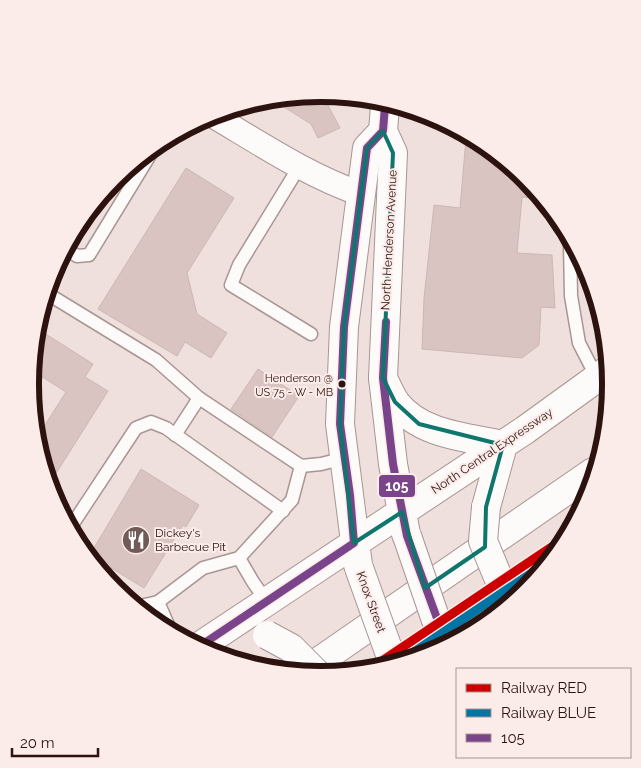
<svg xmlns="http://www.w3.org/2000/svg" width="641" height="768" font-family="Raleway,sans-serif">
  <rect width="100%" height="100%" fill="#f0e0dd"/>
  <g fill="#d9c4c1" stroke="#ccb7b4">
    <path d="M322,94l18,34 -22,10 -7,-14 -35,-22z"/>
    <path d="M466,139l60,40 13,20 -17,-2 -5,56 35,2 3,53 -14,-1 -2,38 -17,13 -100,-9 2,-51 10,-93 26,3z"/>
    <path d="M186,168l48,30 -47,75 10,41 30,19 -16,25 -26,-16 -8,14 -79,-47z"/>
    <path d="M41,331l52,33 -8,13 23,14 -58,92 -10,-50 26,-41 -33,-21z"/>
    <path d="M258,369l41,27 -27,41 -41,-28z"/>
    <path d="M141,469l58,36 -13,22 -3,-2 -39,63 -51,-31 -2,-4z"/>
  </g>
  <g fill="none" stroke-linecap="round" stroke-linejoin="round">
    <defs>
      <g id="service">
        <path d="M299,167l-60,98 -8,20 80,49"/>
        <path d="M570,244l1,52 8,47 18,35"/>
        <path d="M68,250l9,6 12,-1 61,-100"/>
        <path d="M48,294l108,66 43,38 102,68 20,-2 24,-6"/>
        <path d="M175,435l24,-37"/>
        <path d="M72,525l64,-97 15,-6 15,6 117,83"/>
        <path d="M239,558l14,24 14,20"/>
        <path d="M158,602l10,23"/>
        <path d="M140,606l18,-4 45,-34 36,-10 53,-58 9,-34"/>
      </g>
      <path id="minor" d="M212,115c49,29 95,60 149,79"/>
      <g id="tertiary">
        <path d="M385,106l-2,25 10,22 -10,225 10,86 13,70"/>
        <path d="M358,565l-18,-141 4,-97 23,-179 16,-17"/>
      </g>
      <g id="secondary">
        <path d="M383,378c4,8 8,18 13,25 25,32 70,34 107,42"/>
        <path d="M486,507l17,-62"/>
        <path d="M200,646l325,-216 83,-60"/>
      </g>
      <path id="motorway" d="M305,671l288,-199"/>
    </defs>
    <use href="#service" stroke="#a89693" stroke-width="15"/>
    <use href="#minor" stroke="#a89693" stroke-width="26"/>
    <use href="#tertiary" stroke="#a89693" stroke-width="30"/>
    <use href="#secondary" stroke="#a89693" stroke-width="30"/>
    <use href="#motorway" stroke="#a89693" stroke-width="30"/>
    <use href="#service" stroke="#fdfafa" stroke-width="12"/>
    <use href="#minor" stroke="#fdfafa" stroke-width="24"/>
    <use href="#tertiary" stroke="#fdfafa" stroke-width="28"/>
    <use href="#secondary" stroke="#fdfafa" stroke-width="28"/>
    <use href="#motorway" stroke="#fdfafa" stroke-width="28"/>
    <defs>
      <g id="tertiary-bridge">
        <path d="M407,536l32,93"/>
        <path d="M359,568l33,92"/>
      </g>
      <g id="secondary-bridge">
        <path d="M486,507l-3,34 25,60"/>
        <path d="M267,635l24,13 26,26"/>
      </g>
    </defs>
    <use href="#tertiary-bridge" stroke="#a89693" stroke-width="30" stroke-linecap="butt"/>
    <use href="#secondary-bridge" stroke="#a89693" stroke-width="30" stroke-linecap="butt"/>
    <use href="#tertiary-bridge" stroke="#fdfafa" stroke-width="28"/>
    <use href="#secondary-bridge" stroke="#fdfafa" stroke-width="28"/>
    <defs>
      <g id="bus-1">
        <path d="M386,322l-3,56 10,86 14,72 39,107"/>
        <path d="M200,646l154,-103 -4,-48 -10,-71 4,-97 23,-179 16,-17 2,-25"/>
      </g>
    </defs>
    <use href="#bus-1" stroke="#fbebe9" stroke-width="11"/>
    <use href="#bus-1" stroke="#794489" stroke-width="8"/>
    <defs>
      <path id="rail-1" d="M379,663l177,-119"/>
      <path id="rail-2" d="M405,658l137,-92"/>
    </defs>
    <use href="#rail-1" stroke="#fbebe9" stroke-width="12"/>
    <use href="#rail-2" stroke="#fbebe9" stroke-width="12"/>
    <use href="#rail-1" stroke="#c00" stroke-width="9"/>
    <use href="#rail-2" stroke="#0275a4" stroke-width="9"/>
  </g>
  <path fill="none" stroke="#0f766e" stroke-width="4" stroke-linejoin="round" d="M383,131l10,22 -10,225 12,24 24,22 84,21 -17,62 -1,40 -60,41 -23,-76 -48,31 -14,-119 4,-97 23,-179z"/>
  <defs>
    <symbol id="restaurant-disc" viewBox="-11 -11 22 22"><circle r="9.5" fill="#715b58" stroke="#fbebe9"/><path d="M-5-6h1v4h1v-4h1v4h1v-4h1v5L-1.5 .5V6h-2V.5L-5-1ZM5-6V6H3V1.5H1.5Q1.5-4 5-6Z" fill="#fff"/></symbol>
  </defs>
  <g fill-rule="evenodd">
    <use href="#restaurant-disc" x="120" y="524" width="32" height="32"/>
  </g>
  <circle fill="#2d1310" stroke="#fbebe9" stroke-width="2" cx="342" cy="384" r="4.5"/>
  <g text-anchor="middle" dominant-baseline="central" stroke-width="4" stroke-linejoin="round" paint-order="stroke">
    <g font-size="11" fill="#2d1310" stroke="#fbebe9" text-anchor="end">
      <text x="333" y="378">Henderson @<tspan x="333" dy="14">US 75 - W - MB</tspan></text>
    </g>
    <g font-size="12" fill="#2d1310" stroke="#fbebe9">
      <text transform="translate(389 240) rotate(-87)">North Henderson Avenue</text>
      <text transform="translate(492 451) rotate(-34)">North Central Expressway</text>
      <text transform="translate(371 602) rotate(70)">Knox Street</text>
    </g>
    <g font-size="12" fill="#2d1310" stroke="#fbebe9" text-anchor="start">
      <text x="155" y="533">Dickey's<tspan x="155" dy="14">Barbecue Pit</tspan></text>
    </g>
  </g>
  <path d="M0 0H641V768H0ZM320 102H321A281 281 0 0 1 602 383V385A281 281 0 0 1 321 666H320A281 281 0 0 1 39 385V383A281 281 0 0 1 320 102Z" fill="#fbebe9" fill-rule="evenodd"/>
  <path fill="none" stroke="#2d1310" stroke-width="6" d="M320 102H321A281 281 0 0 1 602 383V385A281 281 0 0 1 321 666H320A281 281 0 0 1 39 385V383A281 281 0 0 1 320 102Z"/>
  <rect stroke="#fbebe9" stroke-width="2" x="378" y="474" width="38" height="24" rx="5" fill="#794489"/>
  <g font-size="14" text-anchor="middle" font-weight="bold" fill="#fff">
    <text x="397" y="491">105</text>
  </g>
  <rect x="456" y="668" width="175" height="90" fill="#fbebe9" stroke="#a99592"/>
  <rect x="466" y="684" width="25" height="8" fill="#cc0000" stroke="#a99592"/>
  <text x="501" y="693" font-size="15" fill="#2d1310">Railway RED</text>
  <rect x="466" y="709" width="25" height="8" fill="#0275a4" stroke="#a99592"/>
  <text x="501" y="718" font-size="15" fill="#2d1310">Railway BLUE</text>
  <rect x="466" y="734" width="25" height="8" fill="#794489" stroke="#a99592"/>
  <text x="501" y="743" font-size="15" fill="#2d1310">105</text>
  <path d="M12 748v8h86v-8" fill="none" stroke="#2d1310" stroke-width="2.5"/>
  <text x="20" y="748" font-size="15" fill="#2d1310" stroke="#fbebe9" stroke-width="4" paint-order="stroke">20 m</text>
</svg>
